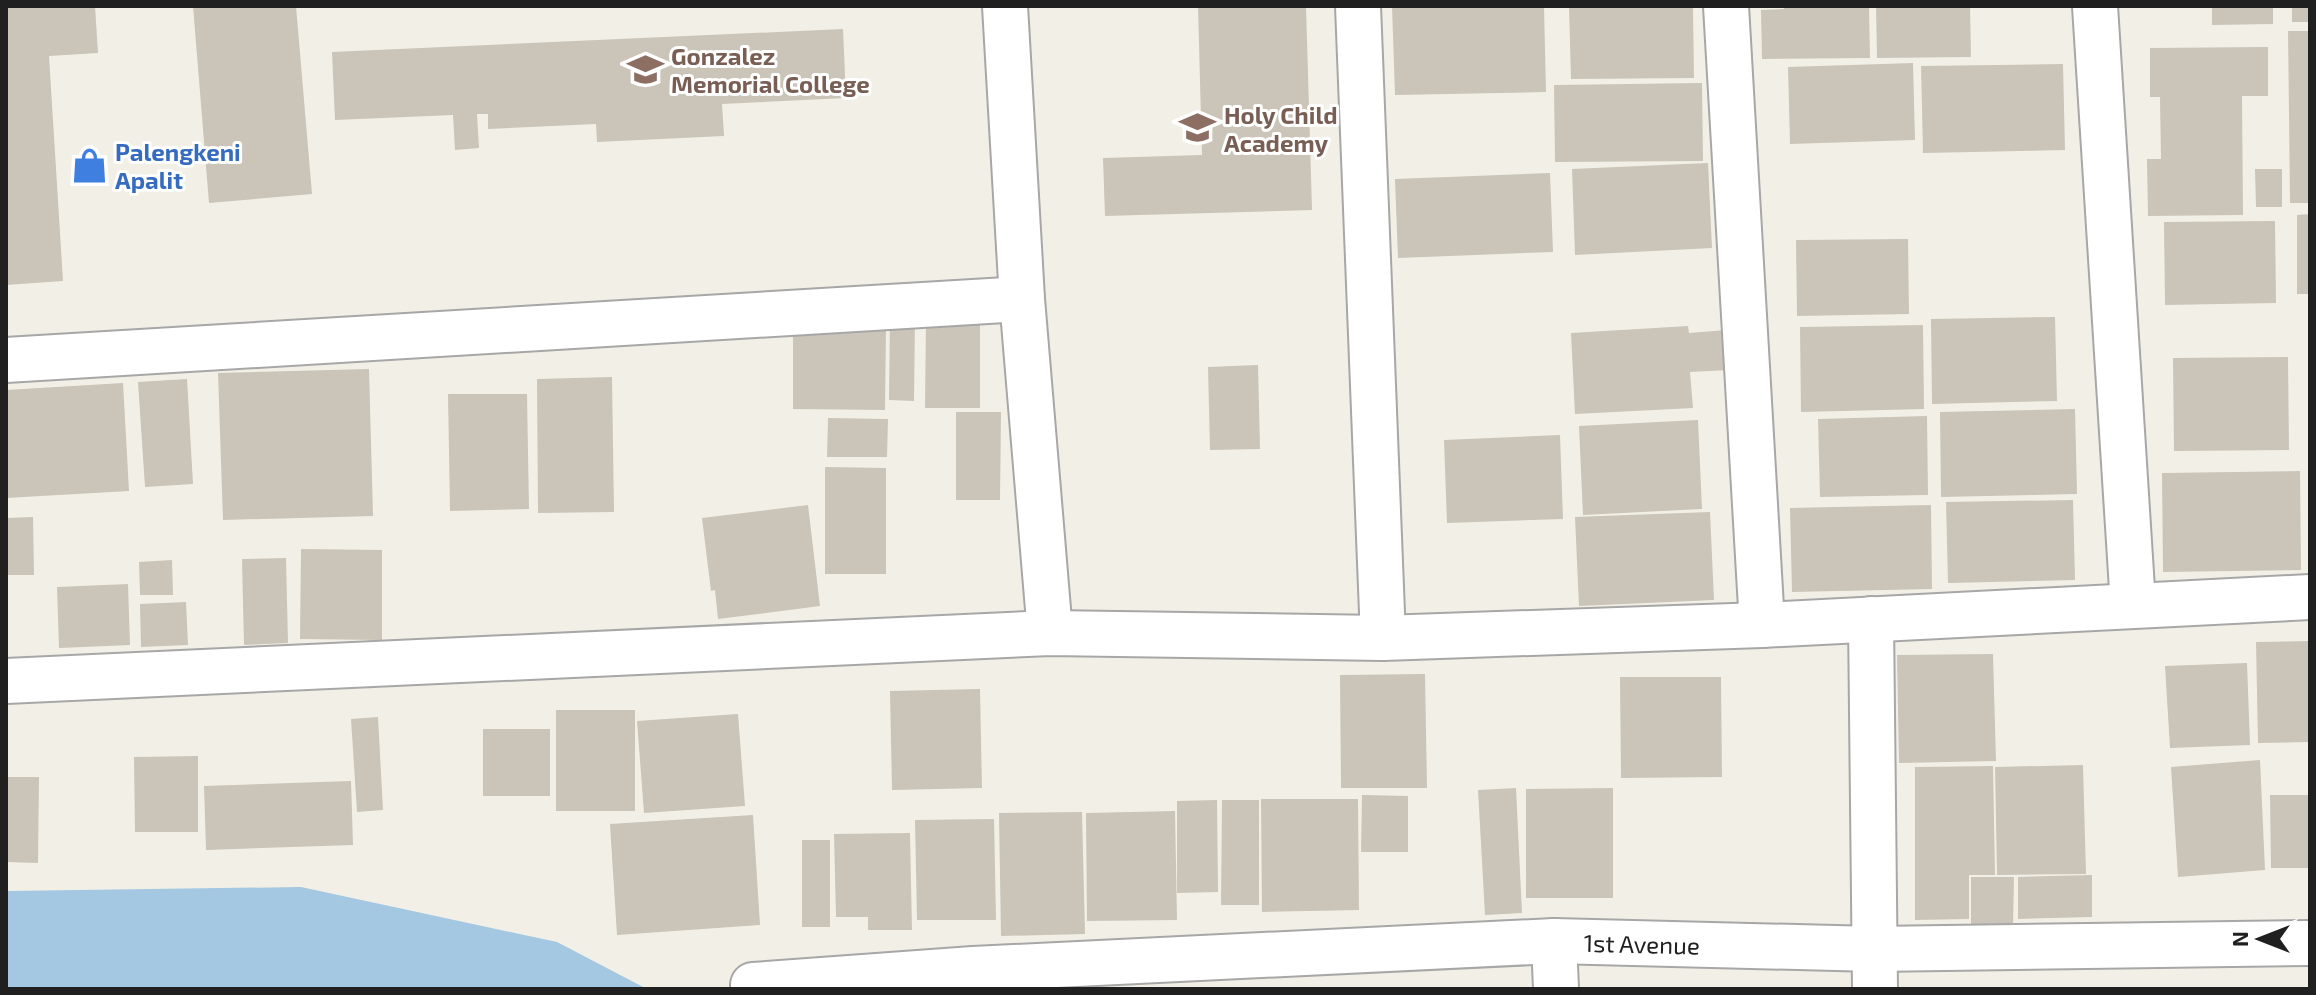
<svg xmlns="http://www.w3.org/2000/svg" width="2316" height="995" font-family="'Exo 2',sans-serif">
  <rect width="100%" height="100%" fill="#f2f0e6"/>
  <path fill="#a4c7e2" d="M301,887l256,55 90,47h-641v-98z"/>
  <g fill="#cac4b9">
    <path d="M6,6h89l3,47 -49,3 14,225 -57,4z"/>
    <path d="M193,6h103l16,188 -103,9z"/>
    <path d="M1198,6h108l6,204 -207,6 -2,-58 99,-3z"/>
    <path d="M1392,6h152l2,86 -151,3z"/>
    <path d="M1569,6h124l1,72 -123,1z"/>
    <path d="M1784,6h85l1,52 -108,1 -1,-49 23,-1z"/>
    <path d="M1876,6h94l1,51 -94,1z"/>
    <path d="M2212,6h61v18l-61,1z"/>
    <rect x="2292" y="6" width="18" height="16"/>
    <path d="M843,29l3,69 -124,6 2,32 -127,6 -1,-18 -108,5v-15h-11l2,34 -24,2 -2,-35 -118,5 -3,-68z"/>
    <path d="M2288,31h22v172h-20z"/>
    <path d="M2268,47v49h-26l1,119 -95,1 -1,-57h14l-1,-62h-10v-49z"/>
    <path d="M1913,63l2,77 -125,4 -2,-77z"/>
    <path d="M2063,64l2,86 -142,3 -2,-87z"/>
    <path d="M1702,83l1,78 -148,1 -1,-77z"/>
    <path d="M1708,163l4,85 -137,7 -3,-86z"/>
    <path d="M2255,169h27v38h-26z"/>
    <path d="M1550,173l3,79 -155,6 -3,-79z"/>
    <path d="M2310,214v80h-13v-79z"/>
    <path d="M2275,221l1,82 -111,2 -1,-83z"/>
    <path d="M1908,239l1,75 -112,2 -1,-76z"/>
    <path d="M890,315h25l-1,86 -25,-1z"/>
    <path d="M2055,317l2,84 -125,3 -1,-85z"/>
    <path d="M926,318l54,1v89h-55z"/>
    <path d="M793,325l93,1 -1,84 -92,-1z"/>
    <path d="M1923,325l1,84 -123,3 -1,-85z"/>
    <path d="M1688,326l1,7 38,-3 2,40 -39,2 3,36 -118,6 -4,-81z"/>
    <path d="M2288,357l1,93 -115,1 -1,-93z"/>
    <path d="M1258,365l2,84 -50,1 -2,-83z"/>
    <path d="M369,369l4,147 -150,4 -5,-147z"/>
    <path d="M612,377l2,135 -76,1 -1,-134z"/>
    <path d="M187,379l6,105 -48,3 -7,-105z"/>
    <path d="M123,383l6,108 -123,7v-108z"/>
    <path d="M448,394h79l2,115 -79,2z"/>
    <path d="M2075,409l2,85 -136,3 -1,-85z"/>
    <path d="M956,412h45l-1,88h-44z"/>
    <path d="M1927,416l1,79 -108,2 -2,-78z"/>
    <path d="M828,418l60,1 -1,38h-60z"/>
    <path d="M1698,420l4,89 -119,6 -4,-89z"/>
    <path d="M1560,435l3,84 -116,4 -3,-83z"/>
    <path d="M825,467l61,1v106h-61z"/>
    <path d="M2300,471l1,99 -138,2 -1,-99z"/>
    <path d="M2073,500l2,80 -127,3 -2,-81z"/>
    <path d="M808,505l12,101 -102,13 -3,-29 -4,1 -9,-73z"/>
    <path d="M1931,505l1,84 -140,3 -2,-84z"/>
    <path d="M1710,512l4,88 -135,6 -4,-89z"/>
    <path d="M33,517l1,58h-28v-57z"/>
    <path d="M301,549l81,1v90l-82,-1z"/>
    <path d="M286,558l2,85 -44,2 -2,-86z"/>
    <path d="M172,560l1,35h-33l-1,-33z"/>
    <path d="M128,584l2,61 -71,3 -2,-61z"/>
    <path d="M186,602l2,43 -47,2 -1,-43z"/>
    <path d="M2310,641v101l-52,1 -2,-101z"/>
    <path d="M1993,654l3,107 -97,2 -2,-108z"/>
    <path d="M2247,663l3,82 -80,3 -5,-82z"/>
    <path d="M1425,674l2,114h-86l-1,-113z"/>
    <path d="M1620,677h101l1,100 -101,1z"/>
    <path d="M980,689l2,99 -90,2 -2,-99z"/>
    <rect x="556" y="710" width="79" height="101"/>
    <path d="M738,714l7,92 -101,7 -7,-92z"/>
    <path d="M378,717l5,93 -26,2 -6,-93z"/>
    <rect x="483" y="729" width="67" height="67"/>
    <path d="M198,756v76h-63l-1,-75z"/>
    <path d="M2260,760l5,110 -87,7 -7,-110z"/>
    <path d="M2083,765l3,109 -89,1 -2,-108z"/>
    <path d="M1993,766l2,109h-26v44l-54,1v-153z"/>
    <path d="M6,777h33l-1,86 -32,-1z"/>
    <path d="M351,781l2,64 -147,5 -2,-64z"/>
    <path d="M1516,788l6,125 -37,2 -7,-125z"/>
    <path d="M1613,788v110h-87v-109z"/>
    <path d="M1362,795l46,1v56h-47z"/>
    <path d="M2270,795h40v73h-39z"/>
    <path d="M1261,799h97l1,111 -97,2z"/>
    <path d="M1217,800l1,92 -41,1v-92z"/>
    <path d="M1222,800h37v105h-38z"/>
    <path d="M1175,811l2,109 -90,1 -1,-108z"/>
    <path d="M1082,812l3,122 -84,2 -2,-123z"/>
    <path d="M753,815l7,110 -143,10 -7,-111z"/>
    <path d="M994,819l2,101h-79l-2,-100z"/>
    <path d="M910,833l2,97h-44v-13h-32l-2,-83z"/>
    <rect x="802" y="840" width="28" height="87"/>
    <path d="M2092,875v42l-74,2v-42z"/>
    <path d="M1971,877h43l-1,50h-42z"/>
  </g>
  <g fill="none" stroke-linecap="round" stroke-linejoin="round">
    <defs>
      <g id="minor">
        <path d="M1005,6l17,293 28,334"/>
        <path d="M1358,6l25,632"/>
        <path d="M1726,6l36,619"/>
        <path d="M2095,6l38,599"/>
        <path d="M6,360l1016,-61"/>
        <path d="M1871,619l4,370"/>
        <path d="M6,681l1044,-48 333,5 379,-13 548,-28"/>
        <path d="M1554,941l2,48"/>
        <path id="s1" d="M753,985l220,-16 581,-28 320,8 436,-6"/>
      </g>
    </defs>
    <use href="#minor" stroke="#a7a7a7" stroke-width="48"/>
    <use href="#minor" stroke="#fff" stroke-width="44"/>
  </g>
  <defs>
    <symbol id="university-bare" viewBox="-9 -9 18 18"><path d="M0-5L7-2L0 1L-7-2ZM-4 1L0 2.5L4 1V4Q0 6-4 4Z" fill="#8d6e63" stroke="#fff" stroke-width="2.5" paint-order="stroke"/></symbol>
    <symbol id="school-bare" viewBox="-9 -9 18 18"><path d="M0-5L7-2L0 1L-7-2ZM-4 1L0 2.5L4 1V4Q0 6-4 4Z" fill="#8d6e63" stroke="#fff" stroke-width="2.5" paint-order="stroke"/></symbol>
    <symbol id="shop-bare" viewBox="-9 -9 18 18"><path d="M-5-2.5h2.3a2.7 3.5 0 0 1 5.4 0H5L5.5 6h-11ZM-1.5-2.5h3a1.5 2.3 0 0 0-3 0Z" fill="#3f7fe0" stroke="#fff" stroke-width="2.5" paint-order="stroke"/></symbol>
  </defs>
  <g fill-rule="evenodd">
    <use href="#university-bare" x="620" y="44" width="51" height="51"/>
    <use href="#school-bare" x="1172" y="102" width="51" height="51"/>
    <use href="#shop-bare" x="64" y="140" width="51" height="51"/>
  </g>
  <g text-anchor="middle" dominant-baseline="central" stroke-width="6" stroke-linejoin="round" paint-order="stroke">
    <g font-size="24" font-weight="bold" fill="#785e54" stroke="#fff" text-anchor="start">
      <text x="671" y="55">Gonzalez<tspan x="671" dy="28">Memorial College</tspan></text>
      <text x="1224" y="114">Holy Child<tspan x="1224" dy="28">Academy</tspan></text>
    </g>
    <g font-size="24" font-weight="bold" fill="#366cbe" stroke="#fff" text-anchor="start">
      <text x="115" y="151">Palengkeni<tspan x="115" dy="28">Apalit</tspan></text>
    </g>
    <g font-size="24" fill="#202020" stroke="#fff">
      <text stroke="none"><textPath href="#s1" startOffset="890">1st Avenue</textPath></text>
    </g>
  </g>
  <rect width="2316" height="995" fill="none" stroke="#202020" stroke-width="16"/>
  <g transform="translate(2260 939) rotate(270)" stroke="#ffffff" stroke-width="6" paint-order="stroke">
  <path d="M0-6L14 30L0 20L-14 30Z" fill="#202020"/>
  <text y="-12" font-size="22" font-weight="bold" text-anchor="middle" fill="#202020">N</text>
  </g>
</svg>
